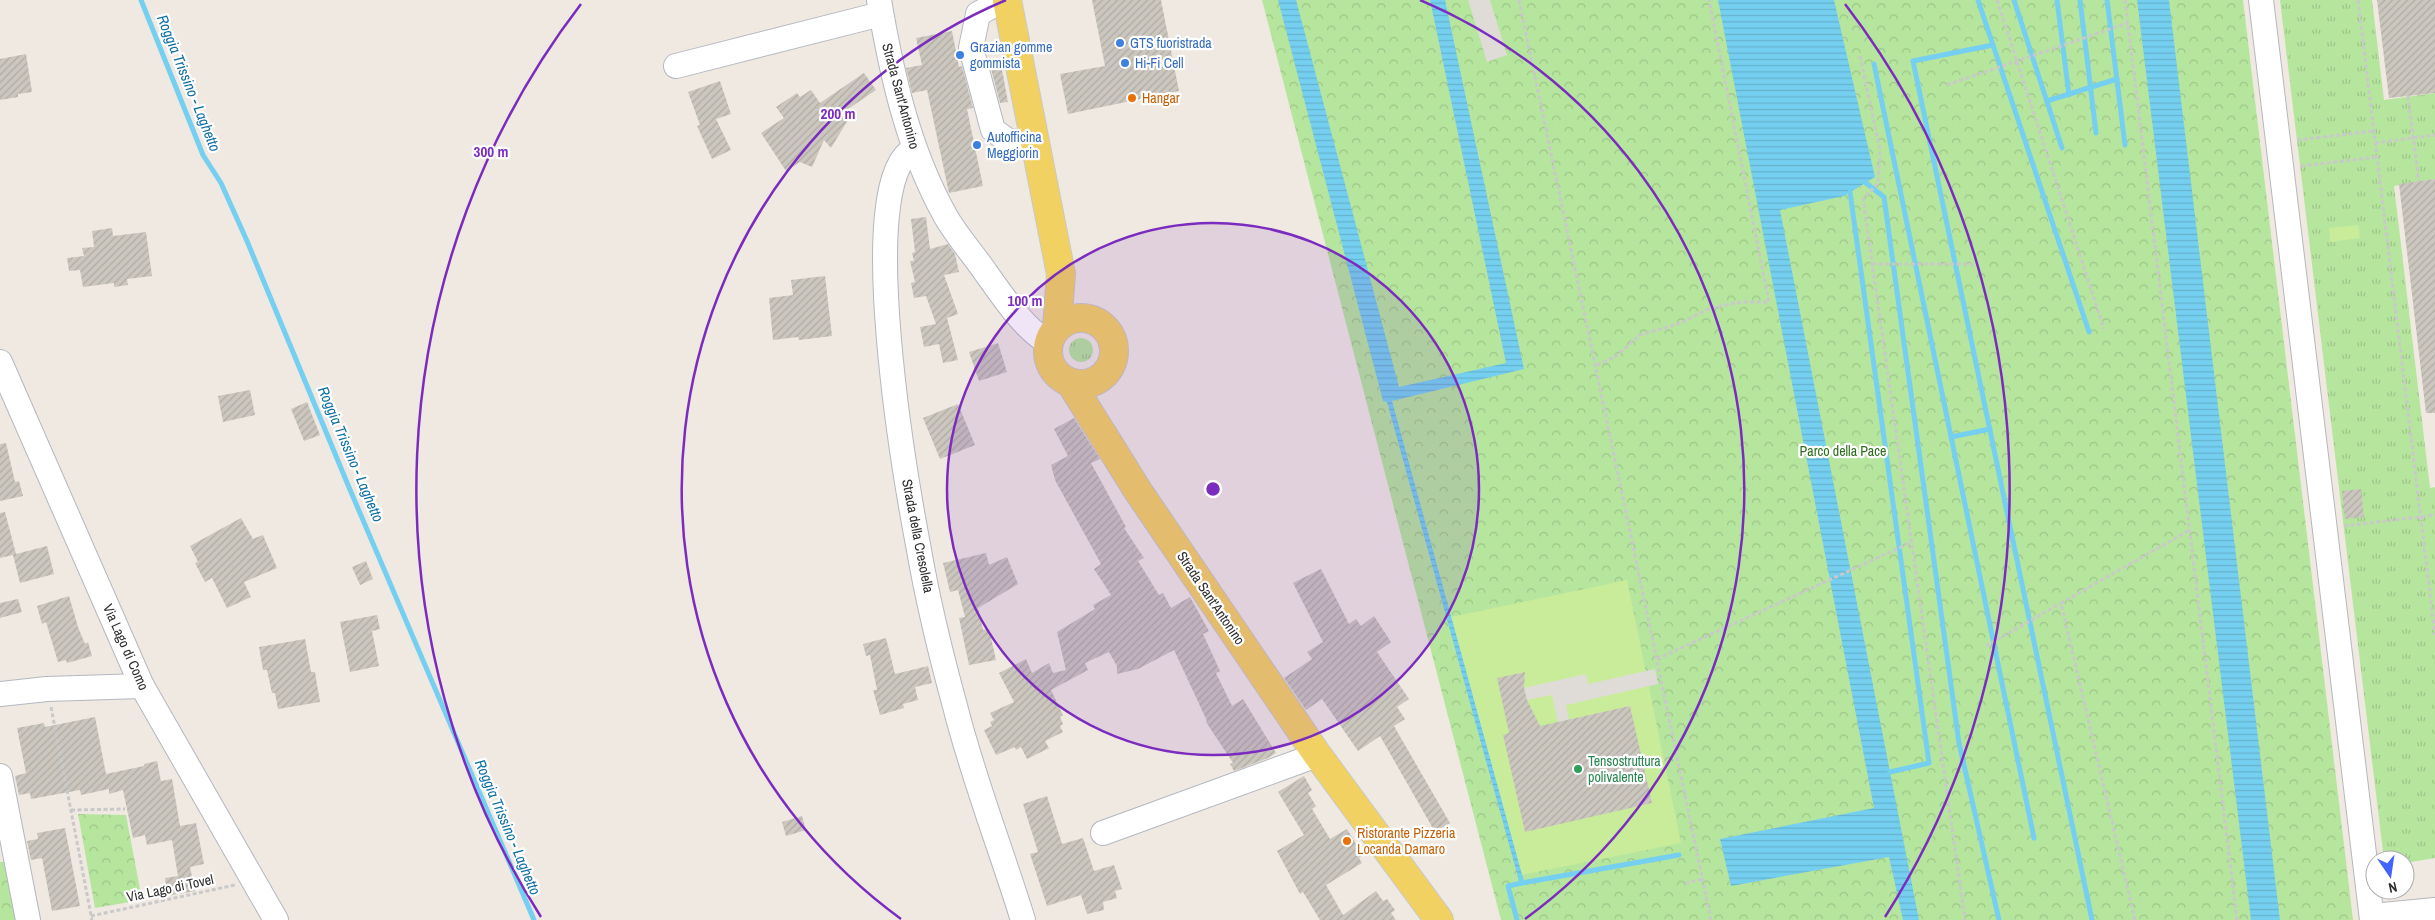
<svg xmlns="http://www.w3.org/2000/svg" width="2435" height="920" font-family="'Archivo Narrow',sans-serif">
  <defs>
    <pattern id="grass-tufts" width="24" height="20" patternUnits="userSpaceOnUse" patternTransform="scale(1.25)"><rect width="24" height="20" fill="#b6e59e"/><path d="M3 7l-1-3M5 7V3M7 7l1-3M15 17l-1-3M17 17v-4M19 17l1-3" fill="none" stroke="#9dc588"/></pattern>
    <pattern id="park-crowns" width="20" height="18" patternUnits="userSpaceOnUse" patternTransform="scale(1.25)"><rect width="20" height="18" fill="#b6e59e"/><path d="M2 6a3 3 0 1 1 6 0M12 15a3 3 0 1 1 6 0" fill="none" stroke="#9dc588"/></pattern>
    <pattern id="water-rules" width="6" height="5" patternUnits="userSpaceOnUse" patternTransform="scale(1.25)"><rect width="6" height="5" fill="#75cff0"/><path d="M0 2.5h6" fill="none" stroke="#66b2ce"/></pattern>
    <pattern id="building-hatch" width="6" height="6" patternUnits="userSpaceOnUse" patternTransform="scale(1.25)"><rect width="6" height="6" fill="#cbc7bf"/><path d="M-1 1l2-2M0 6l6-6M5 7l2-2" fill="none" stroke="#afaba4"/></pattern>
  </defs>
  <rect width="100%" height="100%" fill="#efe9e1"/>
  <g fill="url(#grass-tufts)">
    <path d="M2280,0h92l12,100 51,-7v86l-41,7 36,302 5,-1v371l-30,5v-3h-21z"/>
    <circle cx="1081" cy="350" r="12"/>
  </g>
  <g fill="url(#park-crowns)">
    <path d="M1262,0h981l110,920h-852z"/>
    <path d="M78,814l48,1 16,85 -47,8z"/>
    <path d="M0,862h4l12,58h-16z"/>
  </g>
  <g fill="#c9ec9a">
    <path d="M2358,225l2,13 -30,4 -1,-14z"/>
    <path d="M1627,580l54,263 -159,32 -71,-258z"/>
  </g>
  <g fill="#dfdcd8">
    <path d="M1468,0h22l17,55 -20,7z"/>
    <path d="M1655,669l3,15 -92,21 3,15 -11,2 -6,-27 -25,5 -3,-12 62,-14 2,10z"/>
  </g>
  <g fill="url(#water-rules)">
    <path d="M1278,0h18l103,387 107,-24 -76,-363h15l79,369 -132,32 130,474 -4,2 -131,-475 -4,-1z"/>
    <path d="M1718,0h116l41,177 -31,19 -64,14 139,710h-16l-14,-63 -158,29 -11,-47 154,-31z"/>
    <path d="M2137,0h32l111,920h-29z"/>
  </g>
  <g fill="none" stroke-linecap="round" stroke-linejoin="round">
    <g stroke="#75cff0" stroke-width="5">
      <path d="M141,0l62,155 18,28 26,58 101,244 186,435"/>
      <path d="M1978,0l15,45 -80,16 179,859"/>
      <path d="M2014,0l48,148"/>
      <path d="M2057,0l12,95"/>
      <path d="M2080,0l16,133"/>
      <path d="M2107,0l18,145"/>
      <path d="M1993,45l96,287"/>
      <path d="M1874,64l160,774"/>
      <path d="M2047,101l70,-22"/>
      <path d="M1866,183l18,14 75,546 40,177"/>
      <path d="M1850,192l79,571 -39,9"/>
      <path d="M1951,437l39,-8"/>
      <path d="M1522,883l157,-28"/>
      <path d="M1517,920l-9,-34 14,-3 -2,-7"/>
    </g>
  </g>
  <g fill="url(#building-hatch)">
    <path d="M1092,0h69l18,91 -111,23 -8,-40 45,-8z"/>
    <path d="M2377,0h58v93l-46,5z"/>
    <path d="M952,31l7,36 3,-1 11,42 -6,1 16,77 -34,7 -22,-103 -15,3 -6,-25 16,-3 -6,-27z"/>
    <path d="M26,54l6,38 -14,2v3l-18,3v-41z"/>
    <path d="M1000,59l8,43 -8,1 -11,-42z"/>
    <path d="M864,73l12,17 -31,21 3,9 -17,28 -7,-8 -12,27 -12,-5 -14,9 -25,-38 23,-15 -8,-11 21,-14 3,4 11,-7 9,13z"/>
    <path d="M720,81l11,33 -15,5 15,31 -19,9 -15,-33 3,-1 -12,-33z"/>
    <path d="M2435,179v234h-9l-27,-229z"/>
    <path d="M926,217l4,32 18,-5 7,10 4,18 -15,3 14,39 -11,4 11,42 -15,3 -4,-19 -15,3 -4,-20 16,-3 -10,-28 -12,2 -3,-15 4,-1 -5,-21h4l-2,-8 3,-1 -4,-33z"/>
    <path d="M112,228l1,8 33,-4 6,44 -25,3 1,6 -14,2v-4l-31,4 -3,-17 -11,1 -2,-13 17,-2 -2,-8 12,-1 -2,-16z"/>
    <path d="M825,276l7,60 -33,4 -1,-3 -25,3 -4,-42 24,-3 -2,-15z"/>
    <path d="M998,343l9,29 -28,9 -10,-29z"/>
    <path d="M250,390l5,25 -32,7 -5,-26z"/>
    <path d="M307,402l13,33 -16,6 -13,-32z"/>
    <path d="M958,404l17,41 -35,14 -17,-41z"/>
    <path d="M1074,418l26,41 -9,4 35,64 -2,1 20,30 -6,3 21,34 4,-2 8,15 19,-11 19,34 -6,3 17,37 -4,2 16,33 11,-7 33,54 -8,5 -34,13 -4,-7 3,-1 -27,-41 1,-1 -33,-71 -36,19 -21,5v-8l-8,-14 -24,11 3,7 -37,20 12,25 -3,2 3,7 -3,2 3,6 -18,9 4,7 -22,11 -6,-12 -5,3 -1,-3 -19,8 -12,-25 8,-4 -2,-4 4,-2 -4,-7 24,-11 -15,-29 27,-14 6,14 17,-10 4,10 13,-3 -9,-38 38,-23 -2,-4 18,-10 -17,-26 7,-5 -46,-84 -4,-15 17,-9 -14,-27z"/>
    <path d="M6,443l9,39 4,-1 4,15 -23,5v-57z"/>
    <path d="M2361,489l3,28 -19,2 -3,-28z"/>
    <path d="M5,512l11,42 31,-8 7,28 -34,9 -7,-28 -13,3v-45z"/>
    <path d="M241,518l12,21 10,-4 14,33 -33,14 7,15 -24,11 -15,-30 -7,4 -10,-19 3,-1 -8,-16z"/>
    <path d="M986,553l3,12 18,-8 11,27 -40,24 5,22 6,-1 7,31 -27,5 -10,-47 6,-1 -7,-27 -8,2 -7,-29z"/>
    <path d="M366,561l7,18 -13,6 -8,-18z"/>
    <path d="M1321,569l28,55 7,-5 5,7 13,-10 17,26 -14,10 32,47 -12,8 8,12 -11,7 56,97 -15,9 -55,-96 -22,15 -36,-52 -16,11 -22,-32 28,-19 -5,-7 16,-10 -30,-59z"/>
    <path d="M69,596l9,31 7,17 3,-2 4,14 -25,7 -1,-3 -8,2 -12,-40 -4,2 -5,-18z"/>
    <path d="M18,599l4,13 -22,6v-15z"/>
    <path d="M377,615l3,14 -8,2 7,35 -29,6 -10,-50z"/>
    <path d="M886,638l9,36 33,-8 4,17 -17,4 3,13 -15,4 1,4 -24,7 -7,-25h4l-7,-35 -4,1 -3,-12z"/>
    <path d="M305,639l6,33h4l5,30 -42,7 -3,-16h-3l-5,-23h-4l-4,-23z"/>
    <path d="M1525,672l-1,16 3,12 13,26 90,-20 22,97 -127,29 -22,-97 6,-2 -12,-55z"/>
    <path d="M95,717l11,57 38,-8v-2l13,-3 4,20 11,-2 8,47 16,-3 8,41 -14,3 5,24 -28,5 -2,-18 13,-2 -6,-36 -25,5 -2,-10 -12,3 -10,-48 -14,4v-5l-28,6 -1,-5 -49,9 -1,-6 -11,2 -4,-19 11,-3 -9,-45 27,-5 1,4z"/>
    <path d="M1304,776l8,14 -4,3 8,13 -4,3 18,30 17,-10 16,26 -4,3 3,5 -36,22 17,30 33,-24 7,10 4,-2 8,11 -4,3 5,7h-76l-17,-28 -3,2 -23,-43 27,-16 -26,-43z"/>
    <path d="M1047,796l15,48 21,-6 11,33 20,-6 8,24 -7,2 2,7 -14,4 1,8 -17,4 -6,-19 -34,11 -17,-52 8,-2 -15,-48z"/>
    <path d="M802,816l4,14 -20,6 -4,-14z"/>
    <path d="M65,828l15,78 -28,5 -10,-53 -11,2 -4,-19 11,-2 -1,-6z"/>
  </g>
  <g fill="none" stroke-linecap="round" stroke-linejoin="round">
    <defs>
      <g id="minor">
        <path d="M879,0c13,76 29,149 67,217 11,19 27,37 40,56 19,26 35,52 62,70"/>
        <path d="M2261,0l111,920"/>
        <path d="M1007,1l-10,2 -19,11 -7,34 22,82 17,12 25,-2"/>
        <path d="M676,66l205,-52"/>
        <path d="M914,149c-62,30 -7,338 5,401 9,52 22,105 36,156 18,72 46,143 68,214"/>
        <path d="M0,362l142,324 134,234"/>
        <path d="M0,694l47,-5 95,-3"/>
        <path d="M0,776l28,144"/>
        <path d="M1103,833l203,-74 10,-6"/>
        <path d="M2372,916l63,-6"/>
      </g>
      <g id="major">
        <path d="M1007,0l54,274 -4,53"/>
        <circle cx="1081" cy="351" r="33"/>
        <path d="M1070,382l68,109 178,262 123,167"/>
      </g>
    </defs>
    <use href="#minor" stroke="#b4b7c1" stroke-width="26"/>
    <use href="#major" stroke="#c9c9c9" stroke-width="30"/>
    <g stroke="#c9c9c9" stroke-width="3" stroke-dasharray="4 2.5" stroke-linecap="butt">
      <path d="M1519,0l192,920"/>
      <path d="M1997,0l107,329"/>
      <path d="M2125,0l112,920"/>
      <path d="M2358,0l77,635"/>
      <path d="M1860,56l20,94 -2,33 -15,16 102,721"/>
      <path d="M1947,85l181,-62"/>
      <path d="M2408,96l11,86"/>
      <path d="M2297,140l77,-9"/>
      <path d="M2375,143l60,-8"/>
      <path d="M2301,166l76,-9"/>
      <path d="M1872,264h101"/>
      <path d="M1036,360l12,17"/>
      <path d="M1597,365l18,-8 25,-22 41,-12 29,-15 31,-6h28l-60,-302"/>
      <path d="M2344,526l91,-11"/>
      <path d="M1986,646l75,-43"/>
      <path d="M1657,659l255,-117"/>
      <path d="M51,707l41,213"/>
      <path d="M71,810l54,-1"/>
      <path d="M1685,883l18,-4"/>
      <path d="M91,916l144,-31"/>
      <path d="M2135,920l-74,-317 129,-73"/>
    </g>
    <use href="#minor" stroke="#fff" stroke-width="24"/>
    <use href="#major" stroke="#f2d163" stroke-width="28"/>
  </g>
  <circle cx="1213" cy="489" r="266" fill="#7b2cbf" fill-opacity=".12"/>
  <g fill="none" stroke="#7b2cbf" stroke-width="2.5">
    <circle cx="1213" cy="489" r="266"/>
    <path d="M901 919A531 531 0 0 1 1006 0M1420 0A531 531 0 0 1 1525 919"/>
    <path d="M541 917A797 797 0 0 1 581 4M1845 4A797 797 0 0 1 1885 917"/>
  </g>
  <g fill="#3f7fe0" stroke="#fff" stroke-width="2">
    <circle cx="1120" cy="43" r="5"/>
    <circle cx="960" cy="55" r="5"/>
    <circle cx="1125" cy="63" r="5"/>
    <circle cx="977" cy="145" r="5"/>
  </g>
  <g fill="#e8710a" stroke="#fff" stroke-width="2">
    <circle cx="1132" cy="98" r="5"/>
    <circle cx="1347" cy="841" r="5"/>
  </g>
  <circle fill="#2e9e5b" stroke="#fff" stroke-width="2" cx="1578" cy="769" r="5"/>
  <g text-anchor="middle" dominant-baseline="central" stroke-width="4.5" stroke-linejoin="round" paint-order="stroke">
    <g font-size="14" fill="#366cbe" stroke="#fff" text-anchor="start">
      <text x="1130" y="43">GTS fuoristrada</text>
      <text x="970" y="47">Grazian gomme<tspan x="970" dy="16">gommista</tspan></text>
      <text x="1135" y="63">Hi-Fi Cell</text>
      <text x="987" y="137">Autofficina<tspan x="987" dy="16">Meggiorin</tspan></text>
    </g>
    <g font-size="14" fill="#2e2e2e" stroke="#fff">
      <text transform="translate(901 96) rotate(75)">Strada Sant'Antonino</text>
      <text transform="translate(918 536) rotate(79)">Strada della Cresolella</text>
      <text transform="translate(1211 598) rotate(56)">Strada Sant'Antonino</text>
      <text transform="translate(126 647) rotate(66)">Via Lago di Como</text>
      <text transform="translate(170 888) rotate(-12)">Via Lago di Tovel</text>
    </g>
    <g font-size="14" fill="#c56008" stroke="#fff" text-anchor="start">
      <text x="1142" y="98">Hangar</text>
      <text x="1357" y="833">Ristorante Pizzeria<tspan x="1357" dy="16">Locanda Damaro</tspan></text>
    </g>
    <g font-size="14" fill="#2c6e1b" stroke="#fff">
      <text x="1843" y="451">Parco della Pace</text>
    </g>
    <g font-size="14" fill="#27864d" stroke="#fff" text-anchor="start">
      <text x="1588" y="761">Tensostruttura<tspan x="1588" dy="16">polivalente</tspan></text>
    </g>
    <g font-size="15" font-style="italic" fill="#0d6fa3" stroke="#fff">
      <text transform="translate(189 83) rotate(68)">Roggia Trissino - Laghetto</text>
      <text transform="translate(351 454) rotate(67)">Roggia Trissino - Laghetto</text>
      <text transform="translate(508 827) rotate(67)">Roggia Trissino - Laghetto</text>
    </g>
  </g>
  <circle cx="1213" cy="489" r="8" fill="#7b2cbf" stroke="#fff" stroke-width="2.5"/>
  <g font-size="15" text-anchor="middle" font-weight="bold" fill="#7b2cbf" stroke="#fff" stroke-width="4.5" stroke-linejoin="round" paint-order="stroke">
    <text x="838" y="119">200 m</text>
    <text x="491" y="157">300 m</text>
    <text x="1025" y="306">100 m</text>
  </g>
  <g transform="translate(2390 875) rotate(167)"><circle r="24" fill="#ffffff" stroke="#ababab"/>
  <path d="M0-4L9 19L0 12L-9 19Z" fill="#4264fb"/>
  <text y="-8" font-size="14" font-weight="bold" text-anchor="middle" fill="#2e2e2e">N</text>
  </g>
</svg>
